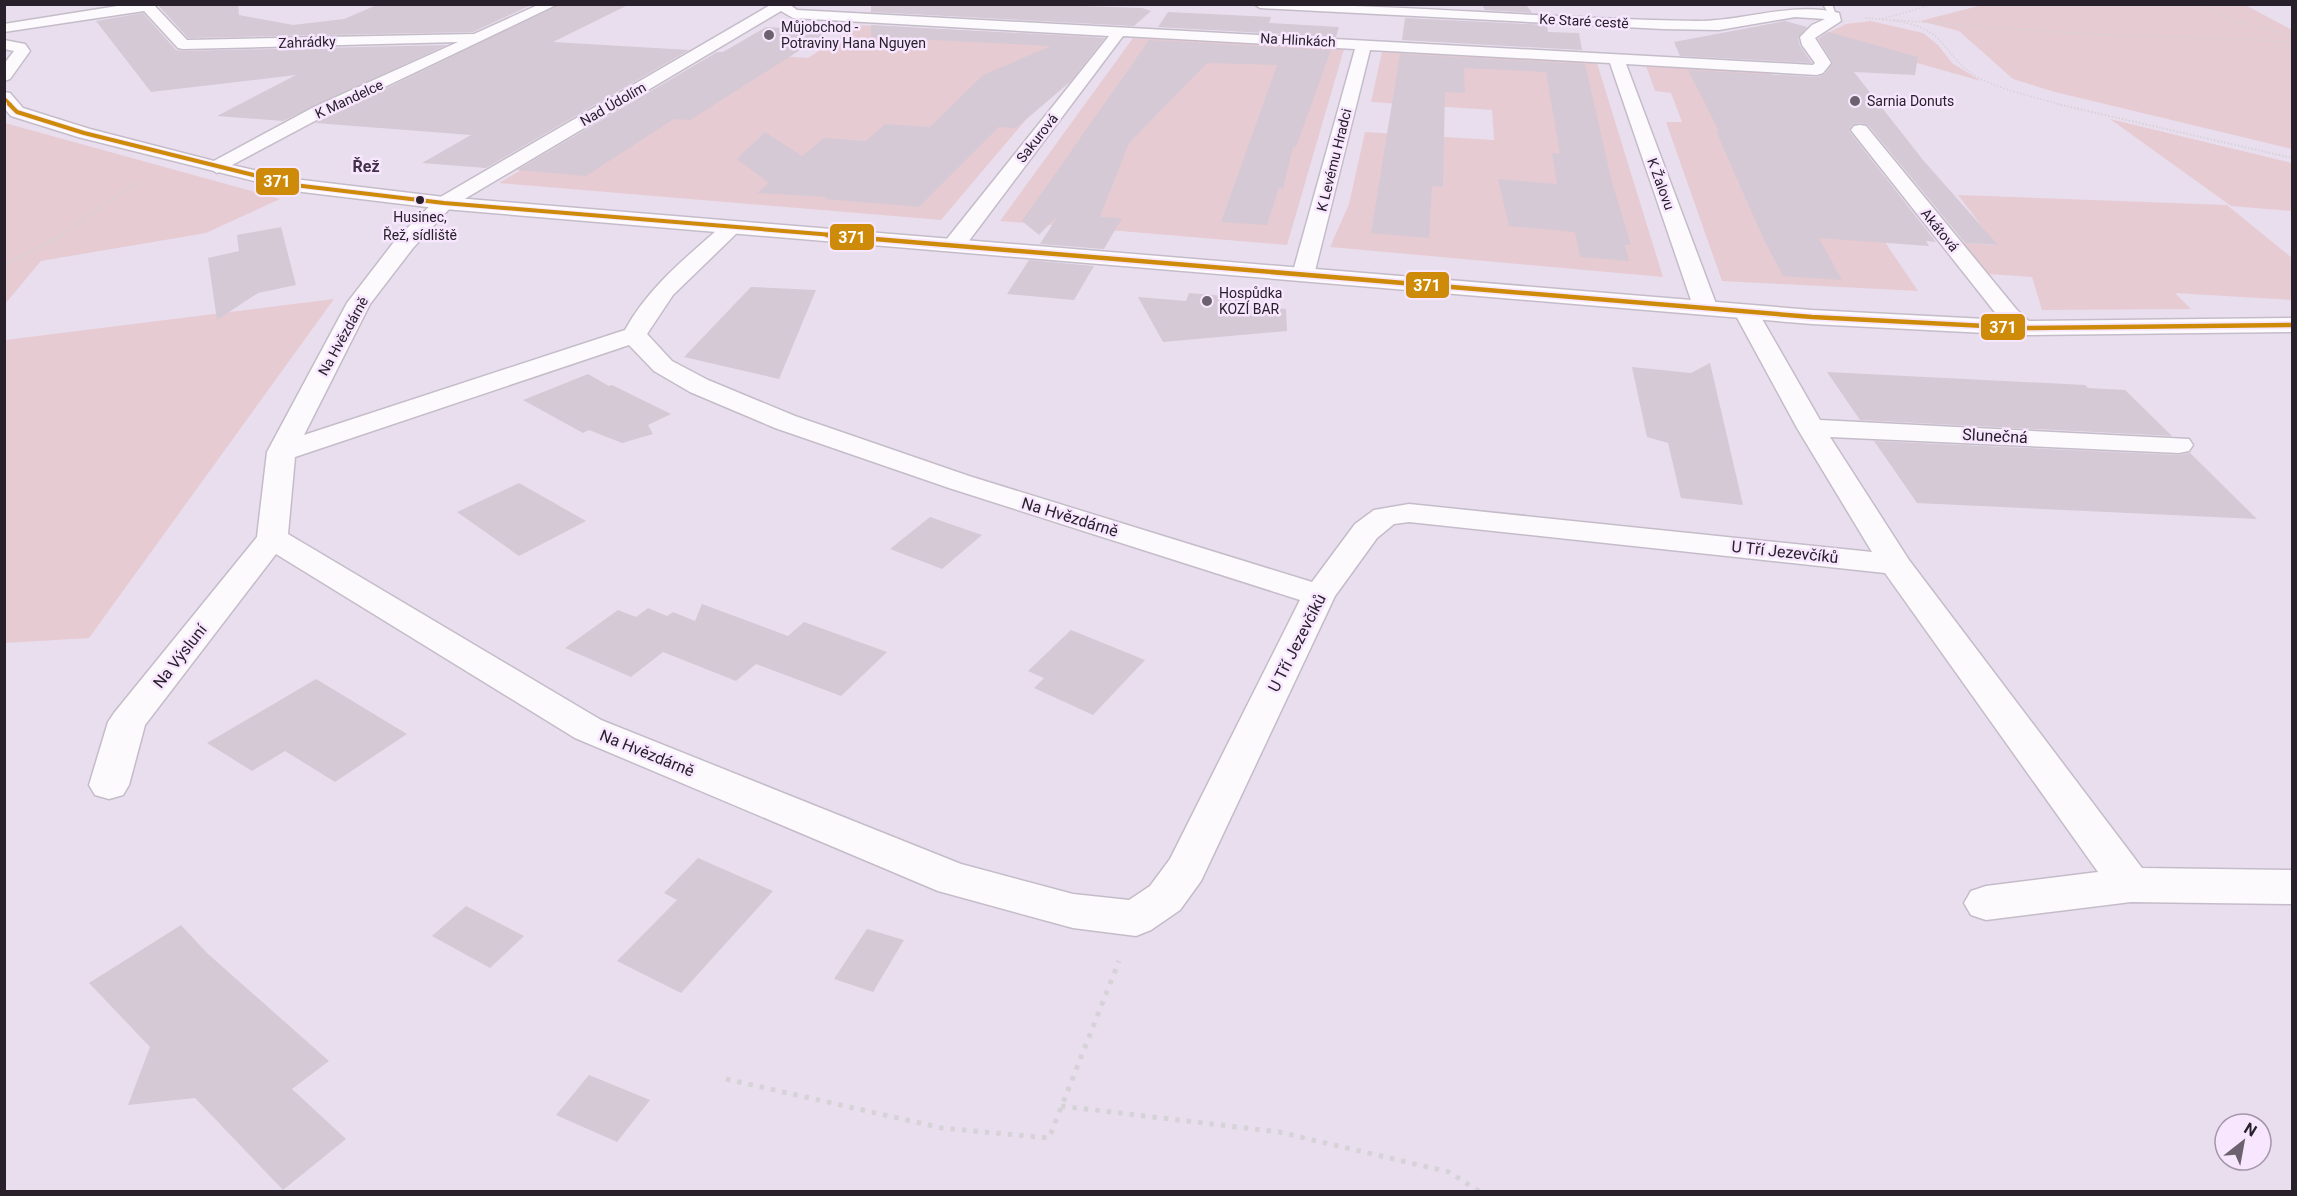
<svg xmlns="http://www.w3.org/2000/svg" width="2297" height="1196" font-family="Roboto,sans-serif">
  <rect width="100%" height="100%" fill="#e9deee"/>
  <g fill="#e7cbd2">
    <path d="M1982,5h263l47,25v119l-237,-57 -42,-13 -54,-48 -39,-10z"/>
    <path d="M1871,21l52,12 15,12 14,18 29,18 -160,-45 25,-12z"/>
    <path d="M858,25l238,12 -155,183 -442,-37 220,-131 89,6z"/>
    <path d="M1133,38l211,11 -57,196 -287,-24z"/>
    <path d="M1382,52l215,11 66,214 -333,-30 19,-43 16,-72 129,8 -2,-30 -121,-8z"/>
    <path d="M1646,66l125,7 147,218 -196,-10 -56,-159h16l-11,-29 -16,-2z"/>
    <path d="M2110,119l182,44v48l-61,-5z"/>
    <path d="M5,123l275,76 -74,34 -165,28 -36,43z"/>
    <path d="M1958,195l269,10 65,53v42l-117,-7 16,16 -149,1 -10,-33 -43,-3 -26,-31 33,2z"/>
    <path d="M334,299l-245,339 -84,5v-303z"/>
  </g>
  <g fill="#d4c9d4">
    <path d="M157,4h81l1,11 54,10 51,-6 35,-15h154l-60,28 -285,6z"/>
    <path d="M560,4h70l-77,38 136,8 -203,118 -64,-5 49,-28 -156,-12z"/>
    <path d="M871,4h151l120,4 9,3 -17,15 -263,-14z"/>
    <path d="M1482,5l45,1 5,7 -47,-3z"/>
    <path d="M1168,12l103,5 -2,6 70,4 -3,10 -178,-10z"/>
    <path d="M143,13l33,37 7,1 264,-6 -164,76 -66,-5 79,-41 -145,17 -55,-71z"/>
    <path d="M1405,18l142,7 1,7 31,1 3,17 -180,-10z"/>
    <path d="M1785,21l22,6 -9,11 2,8 12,17 -132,-7 -6,-14z"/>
    <path d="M871,25l234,13 -34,43 -55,47 -17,-1 -80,80 -94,-8 3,-2 -71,-4 12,-10 -32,-24 28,-27 37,24 22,-18 42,3 19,-17 45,3 53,-52 68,-29 -180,-9z"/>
    <path d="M766,27l64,4 -140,89 -16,-1 -88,57 -69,-6 200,-118h6z"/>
    <path d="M1828,32l90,25 -3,18 -61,-3 69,88 75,85 -33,-2 -97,-118 -8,-2 -8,2 -3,6 87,111 -10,-1 3,5 -110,-8 23,42 -59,-4 -20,-38 -47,-107h3l-31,-61 130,7 7,-3 8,-11 -15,-24z"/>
    <path d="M1149,40l182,10 -35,97h-3l-10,42 -4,-1 -12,37 -46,-3 56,-157 -70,-2 -78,80 -29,74 22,1 -18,31 -64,-5 19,-30 -20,21 -17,-14z"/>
    <path d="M1400,54l185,10 27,118 19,63h-6l4,16 -49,-4 -5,-25 -66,-6 -11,-47 59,5 -5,-31 8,1 -14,-82 -82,-4 1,25 -20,-1 -2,95 -11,-1 -3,52 -58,-5z"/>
    <path d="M281,227l15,58 -38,8 -41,27 -9,-62 31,-7 -2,-16z"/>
    <path d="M1029,260l65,6 -20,34 -67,-6z"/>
    <path d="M751,287l65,3 -37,89 -95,-22z"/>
    <path d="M1189,293l60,5 -2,8 39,3 1,22 -124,11 -25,-45 48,4z"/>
    <path d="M1710,363l33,142 -62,-7 -13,-55 -21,-6 -15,-70 59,6z"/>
    <path d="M1827,372l258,13 3,3 37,2 47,46 -312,-16z"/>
    <path d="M588,374l21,12 3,-1 59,29 -23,11 5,9 -31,9 -33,-13 -6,3 -60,-33z"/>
    <path d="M1874,441l305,14 11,-2 67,66 -340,-16z"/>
    <path d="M519,483l67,38 -67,35 -62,-44z"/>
    <path d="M930,517l52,18 -40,34 -52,-20z"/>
    <path d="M702,604l86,32 16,-14 83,30 -46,44 -85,-32 -20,17 -73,-29 -32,25 -66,-29 53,-38 18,7 12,-9 19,8 6,-4 22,9z"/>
    <path d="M1071,630l74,30 -52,55 -59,-27 10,-10 -16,-7z"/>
    <path d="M316,679l91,55 -72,48 -50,-31 -33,20 -45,-28z"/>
    <path d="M698,858l75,33 -92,102 -64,-32 60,-61 -13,-7z"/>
    <path d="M466,906l58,30 -34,32 -58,-32z"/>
    <path d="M181,925l26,28 122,108 -37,28 54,50 -63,51 -88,-92 -67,7 22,-58 -61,-64z"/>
    <path d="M867,929l37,11 -31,52 -39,-13z"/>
    <path d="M589,1075l61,25 -33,42 -61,-27z"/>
  </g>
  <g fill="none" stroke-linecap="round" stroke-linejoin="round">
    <defs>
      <path id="lane" d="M1823,4h9l5,14h-6z"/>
      <g id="street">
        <path d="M130,4h23l34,36 287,-6 66,-30h18l-232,111 -109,58 -9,-6 2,-4 104,-56 144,-65 -275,7 -5,-1 -34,-37 -140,21v-8z"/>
        <path d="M772,4h17l8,6 1016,55 2,-2 -13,-18 -2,-8 12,-12 13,-6 -30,-2 -76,13 -56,-1 -403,-21 -6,-4c147,0 293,15 441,17 48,1 96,-20 144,-8l2,8 -26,17 16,25 -8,10 -6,2 -191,-11 92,245 -4,5h-16l-4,-5 -84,-246 -240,-13 -56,225 -3,5h-16l-3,-5 63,-226 -232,-13 -161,214h-16l-3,-5 3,-5 163,-204 -316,-18 -12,-7 -330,196 -38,41 -43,56 -66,131 321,-105c24,-44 63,-74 100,-107h14l3,4 -3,4 -66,64 -26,39 25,27 36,19 87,36 174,60 343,106 43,-58 19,-14 35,-6 463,48 -75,-124 -63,-116 4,-5h16l4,5 62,108 369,19 4,6 -4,6 -10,2 -349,-16 79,123 233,308 150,2v34l-161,-2 -145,18 -15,-5 -7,-12 7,-12 15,-5 112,-14 -213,-299 -476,-51 -15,2 -17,14 -42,58 -134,285 -21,29 -29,20 -15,6 -63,-8 -135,-37 -363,-153 -299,-184 -131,171 -16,60 -6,10 -14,4 -14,-4 -6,-10 19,-63 6,-9 143,-176 10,-85 80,-149 50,-65 40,-39zM629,345l25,26 36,21 85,36 174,60 351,112 -130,259 -20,27 -21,14 -56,-6 -112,-30 -360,-144 -313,-186 7,-77z"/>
        <path d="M1860,125l6,1 151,184 19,18 -3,5c-15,4 -22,-4 -32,-13l-147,-186 -3,-4 3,-4z"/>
      </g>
      <g id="secondary">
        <path d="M4,40l21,4 5,7 -20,28 -6,2v-17l10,-13 -10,-2z"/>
        <path d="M4,92l6,1 13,15 67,21 128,33 76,17 150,18 1368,113 212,11 268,-3v14l-268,3 -212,-11 -1368,-115 -150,-18 -216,-54 -67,-21 -7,-8z"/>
      </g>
    </defs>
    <use href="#lane" stroke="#c5bcc9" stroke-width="3"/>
    <use href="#street" stroke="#c5bcc9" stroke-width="3"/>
    <use href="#secondary" stroke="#c5bcc9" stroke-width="3"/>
    <g stroke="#d6d3d8" stroke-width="1.5" stroke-dasharray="1.5 2" stroke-linecap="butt">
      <path d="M2199,4l38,18 55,13"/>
      <path d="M1865,18c26,2 59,3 77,25 10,10 16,22 29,30 26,17 61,23 91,32"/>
      <path d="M1882,19l52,-15"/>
      <path d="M1894,20l191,14 207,7"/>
      <path d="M2275,41l17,10"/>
    </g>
    <g stroke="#d6d3d8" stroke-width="2" stroke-dasharray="1.5 2" stroke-linecap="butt">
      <path d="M2057,104l235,54"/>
      <path d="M59,236l82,-56"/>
    </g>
    <path stroke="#d6d3d8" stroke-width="3" stroke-dasharray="2 3" stroke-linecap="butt" d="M4,265l58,-30"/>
    <g stroke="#d6d3d8" stroke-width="5" stroke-dasharray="4.5 7" stroke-linecap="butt">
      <path d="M726,1079l216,49 107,10 70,-177"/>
      <path d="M1061,1106l218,26 170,40 31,20"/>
    </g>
    <use href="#lane" fill="#fcfafc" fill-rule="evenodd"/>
    <use href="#street" fill="#fcfafc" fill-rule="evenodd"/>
    <use href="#secondary" fill="#fcfafc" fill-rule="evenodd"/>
    <defs>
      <path id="bus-1-far2" d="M4,98l7,7"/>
      <path id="bus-1-far1" d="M9,104l8,8 67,21 210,52 150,18 401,33"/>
      <path id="bus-1" d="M827,235l985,82 212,11 268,-3"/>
    </defs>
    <use href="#bus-1-far2" stroke="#f7e6fe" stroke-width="5"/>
    <use href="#bus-1-far1" stroke="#f7e6fe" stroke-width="6"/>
    <use href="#bus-1" stroke="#f7e6fe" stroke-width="8"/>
    <use href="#bus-1-far2" stroke="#ce8b09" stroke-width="3"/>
    <use href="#bus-1-far1" stroke="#ce8b09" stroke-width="4"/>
    <use href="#bus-1" stroke="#ce8b09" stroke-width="4.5"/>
  </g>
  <g fill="#6c626f" stroke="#f7e6fe" stroke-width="2">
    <circle cx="769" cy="35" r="6"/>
    <circle cx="1855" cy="101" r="6"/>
    <circle cx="1207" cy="301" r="6"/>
  </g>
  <circle fill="#28202b" stroke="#f7e6fe" stroke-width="2" cx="420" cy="200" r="5"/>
  <g text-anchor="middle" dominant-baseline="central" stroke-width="5" stroke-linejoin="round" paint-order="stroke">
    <g font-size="14" fill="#28202b" stroke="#f7e6fe">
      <text transform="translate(1584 21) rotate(3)">Ke Staré cestě</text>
      <text transform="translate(1298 40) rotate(3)">Na Hlinkách</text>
      <text transform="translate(307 42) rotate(-2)">Zahrádky</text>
      <text transform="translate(349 99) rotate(-25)">K Mandelce</text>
      <text transform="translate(613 104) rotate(-30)">Nad Údolím</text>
      <text transform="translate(1037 138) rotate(-52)">Sakurová</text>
      <text transform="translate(1334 160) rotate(-76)">K Levému Hradci</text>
      <text transform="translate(1661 184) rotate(70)">K Žalovu</text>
      <text transform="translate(1940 230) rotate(51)">Akátová</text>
      <text transform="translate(343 336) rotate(-61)">Na Hvězdárně</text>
    </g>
    <g font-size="14" fill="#28202b" stroke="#f7e6fe" text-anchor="start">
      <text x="781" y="27">Můjobchod -<tspan x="781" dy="16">Potraviny Hana Nguyen</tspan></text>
      <text x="1867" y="101">Sarnia Donuts</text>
      <text x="1219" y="293">Hospůdka<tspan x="1219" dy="16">KOZÍ BAR</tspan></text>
    </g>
    <g font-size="14" fill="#28202b" stroke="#f7e6fe">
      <text x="420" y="217">Husinec,<tspan x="420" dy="18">Řež, sídliště</tspan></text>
    </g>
    <g font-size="16" font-weight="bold" fill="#423149" stroke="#f7e6fe">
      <text x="366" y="166">Řež</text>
    </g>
    <g font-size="16" fill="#28202b" stroke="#f7e6fe">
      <text transform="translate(1995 436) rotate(3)">Slunečná</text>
      <text transform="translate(1070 517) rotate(17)">Na Hvězdárně</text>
      <text transform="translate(1785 552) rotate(6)">U Tří Jezevčíků</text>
      <text transform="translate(1297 643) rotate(-63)">U Tří Jezevčíků</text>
      <text transform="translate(180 656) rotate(-52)">Na Výsluní</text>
      <text transform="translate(647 753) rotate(22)">Na Hvězdárně</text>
    </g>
  </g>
  <g stroke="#f7e6fe" stroke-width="2">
    <rect x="255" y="167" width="45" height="29" rx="6" fill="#ce8b09"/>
    <rect x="829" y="223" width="46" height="28" rx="6" fill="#ce8b09"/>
    <rect x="1405" y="271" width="45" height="28" rx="6" fill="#ce8b09"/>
    <rect x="1980" y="313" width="46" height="28" rx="6" fill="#ce8b09"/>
  </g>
  <g font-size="16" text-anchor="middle" font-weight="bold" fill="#fff">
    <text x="277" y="187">371</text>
    <text x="852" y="243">371</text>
    <text x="1427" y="291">371</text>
    <text x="2003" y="333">371</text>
  </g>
  <rect width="2297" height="1196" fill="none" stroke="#28202b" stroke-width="12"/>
  <g transform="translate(2243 1142) rotate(31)"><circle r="28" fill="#f7e6fe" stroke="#a497aa" stroke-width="1.5"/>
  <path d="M0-4.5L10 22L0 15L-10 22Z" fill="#6c626f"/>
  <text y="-9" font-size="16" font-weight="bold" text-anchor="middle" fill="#28202b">N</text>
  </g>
</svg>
